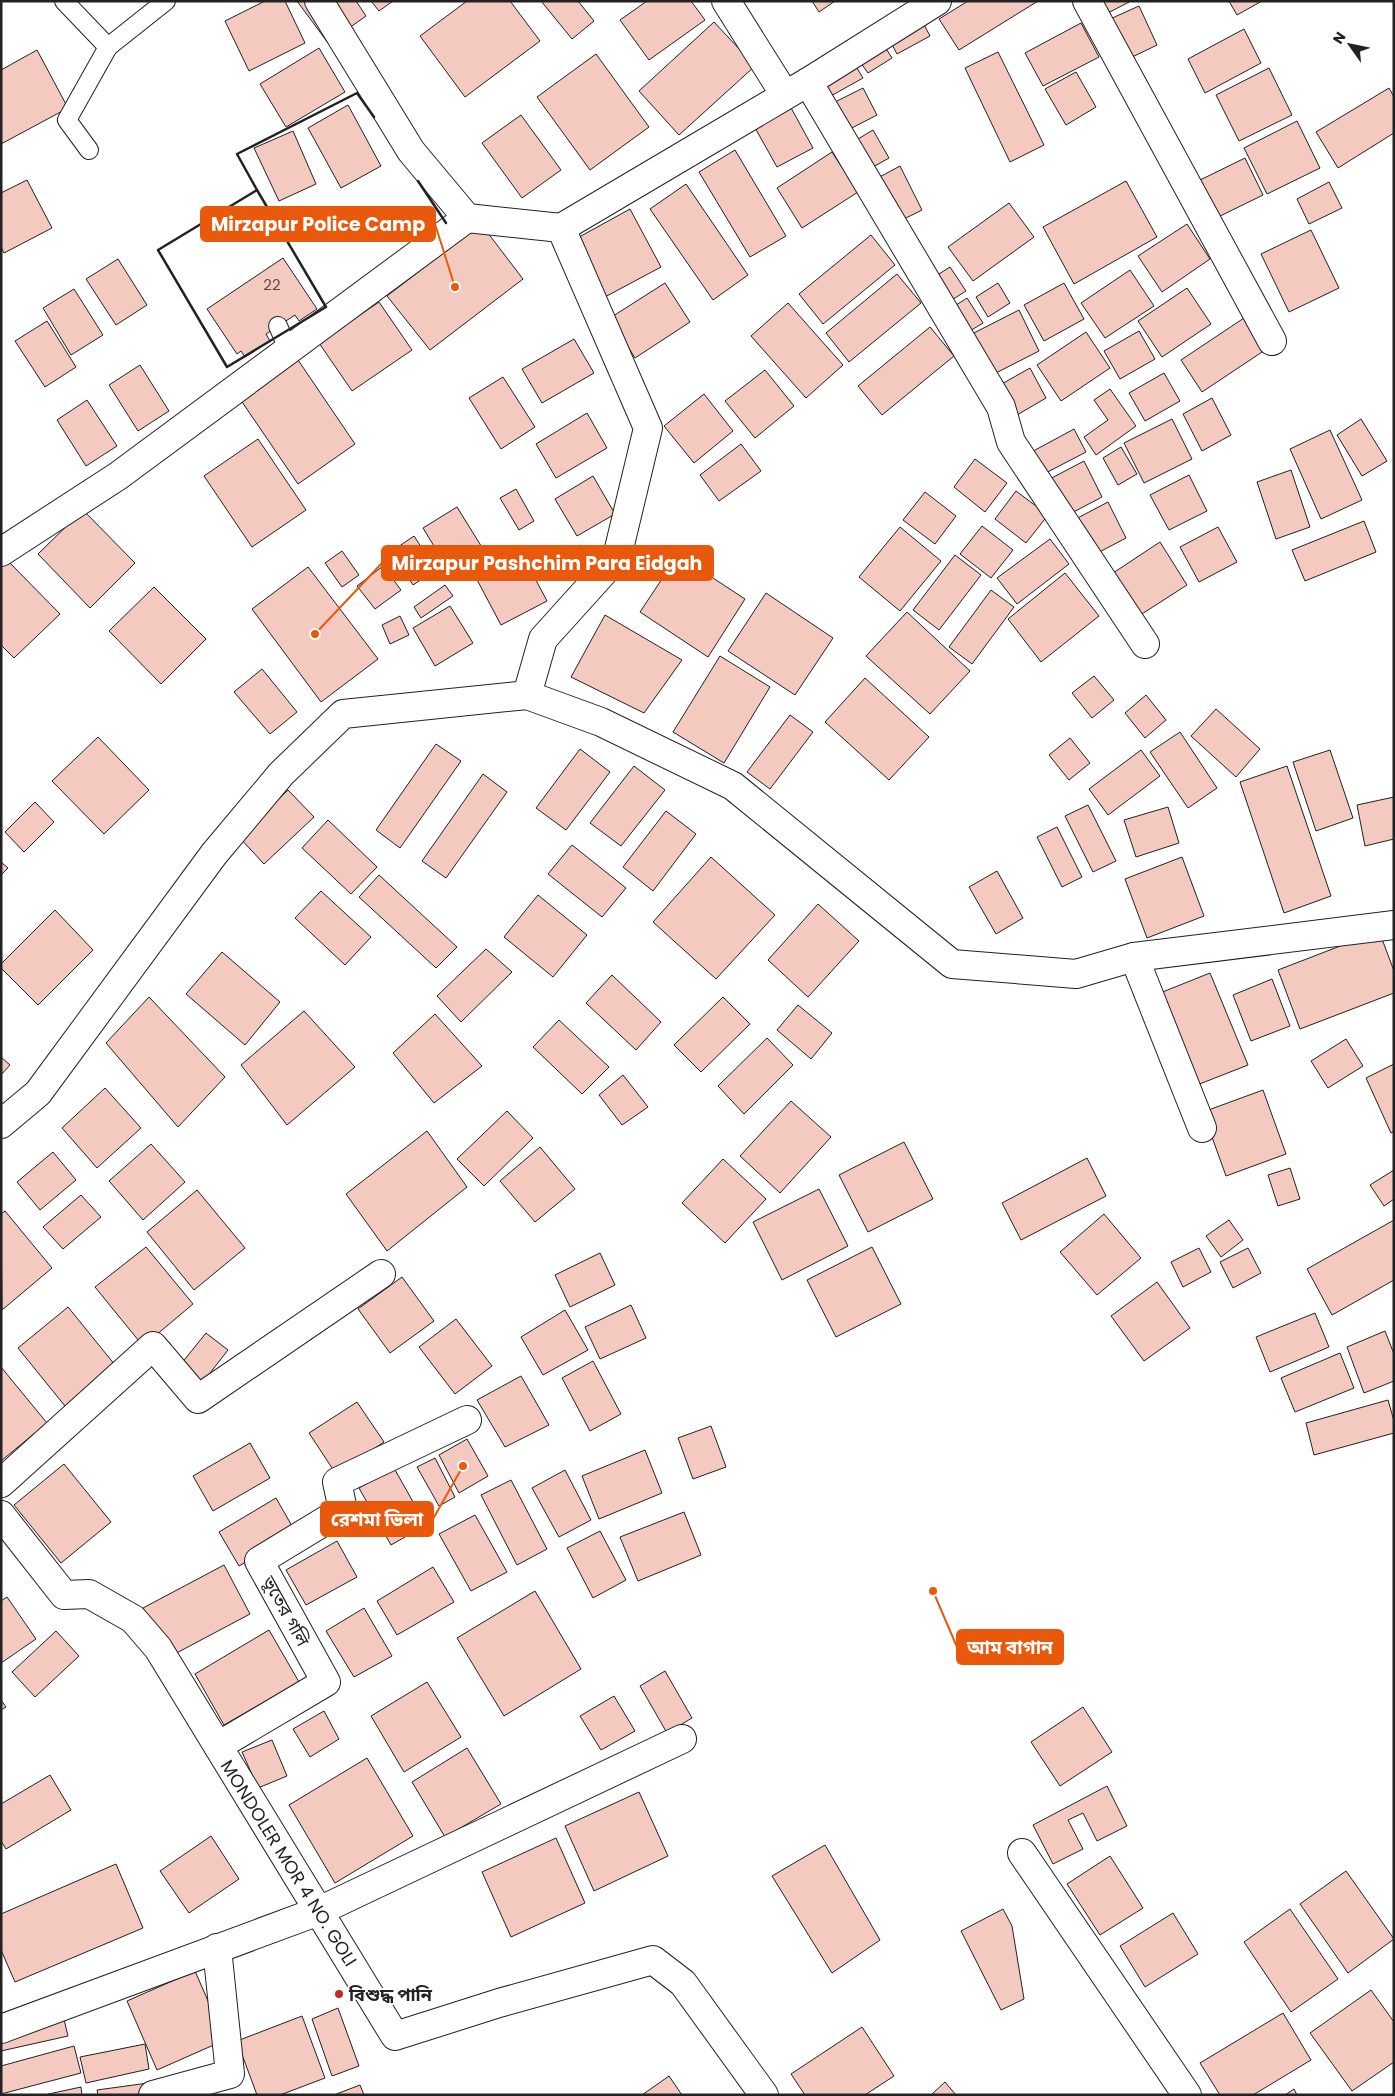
<svg xmlns="http://www.w3.org/2000/svg" width="1395" height="2096" font-family="Poppins,'Noto Sans Bengali',sans-serif">
  <rect width="100%" height="100%" fill="#fff"/>
  <g fill="#f3c9c0" stroke="#222">
    <path d="M265,1h20l20,42 -56,28 -24,-50z"/>
    <path d="M297,1h59l10,15 -38,27z"/>
    <path d="M371,1h22l-14,10z"/>
    <path d="M467,1h43l30,40 -75,56 -45,-61z"/>
    <path d="M541,1h37l16,20 -22,18z"/>
    <path d="M647,1h44l14,19 -56,40 -29,-40z"/>
    <path d="M812,1h23l-16,11z"/>
    <path d="M968,1h70l-79,49 -20,-31z"/>
    <path d="M1094,1h37l-29,15z"/>
    <path d="M1229,1h33l-25,14z"/>
    <path d="M1139,6l18,39 -31,15 -18,-40z"/>
    <path d="M921,19l9,17 -33,18 -9,-17z"/>
    <path d="M714,22l41,44 -76,69 -40,-44z"/>
    <path d="M1081,23l18,34 -56,29 -18,-33z"/>
    <path d="M1244,29l17,34 -56,30 -17,-34z"/>
    <path d="M883,44l9,14 -24,15 -10,-14z"/>
    <path d="M319,48l26,44 -59,35 -26,-43z"/>
    <path d="M37,50l31,58 -67,36v-74z"/>
    <path d="M998,52l46,93 -34,17 -45,-94z"/>
    <path d="M596,54l53,73 -59,43 -53,-73z"/>
    <path d="M852,60l11,18 -34,19 -11,-18z"/>
    <path d="M1269,68l23,47 -53,26 -23,-46z"/>
    <path d="M1076,72l20,35 -30,18 -21,-36z"/>
    <path d="M863,88l14,27 -31,16 -13,-28z"/>
    <path d="M1389,88l5,9v36l-56,35 -22,-36z"/>
    <path d="M348,105l33,61 -40,22 -33,-60z"/>
    <path d="M790,106l23,42 -36,19 -23,-41z"/>
    <path d="M521,115l40,55 -39,28 -40,-55z"/>
    <path d="M1297,121l23,47 -53,26 -23,-46z"/>
    <path d="M873,130l16,28 -25,14 -16,-27z"/>
    <path d="M293,131l23,53 -37,17 -25,-53z"/>
    <path d="M735,150l51,86 -36,21 -51,-85z"/>
    <path d="M832,152l26,40 -56,36 -25,-40z"/>
    <path d="M1245,158l18,37 -51,25 -18,-37z"/>
    <path d="M900,166l22,44 -24,12 -22,-43z"/>
    <path d="M27,180l25,48 -48,25 -3,-6v-54z"/>
    <path d="M1126,181l31,56 -83,47 -31,-57z"/>
    <path d="M1329,182l13,26 -33,16 -12,-25z"/>
    <path d="M686,184l62,91 -35,25 -63,-91z"/>
    <path d="M1009,203l25,34 -61,44 -25,-34z"/>
    <path d="M630,209l31,58 -58,31 -31,-57z"/>
    <path d="M481,224l42,55 -93,71 -43,-54z"/>
    <path d="M1187,224l23,35 -48,33 -24,-36z"/>
    <path d="M1311,230l28,58 -50,24 -28,-58z"/>
    <path d="M871,235l24,30 -72,59 -24,-30z"/>
    <path d="M283,258l34,51 -18,12 -4,-6 -29,19 4,7 -25,16 -4,-6 -4,3 -30,-45z"/>
    <path d="M118,259l29,46 -31,20 -30,-46z"/>
    <path d="M950,267l16,24 -19,12 -16,-24z"/>
    <path d="M1130,270l24,36 -49,32 -24,-35z"/>
    <path d="M897,274l24,29 -72,59 -23,-29z"/>
    <path d="M665,283l25,39 -55,36 -25,-40z"/>
    <path d="M998,283l12,20 -22,14 -12,-20z"/>
    <path d="M1064,283l20,36 -40,22 -20,-36z"/>
    <path d="M1187,288l24,36 -49,33 -24,-36z"/>
    <path d="M74,289l29,46 -32,20 -28,-47z"/>
    <path d="M967,298l16,25 -18,11 -15,-25z"/>
    <path d="M379,302l33,48 -60,41 -33,-48z"/>
    <path d="M788,303l55,62 -37,33 -55,-62z"/>
    <path d="M1019,310l20,41 -51,26 -20,-41z"/>
    <path d="M1244,318l21,32 -63,42 -21,-32z"/>
    <path d="M47,321l29,46 -31,20 -30,-46z"/>
    <path d="M930,327l24,29 -72,59 -24,-29z"/>
    <path d="M1139,331l16,28 -35,20 -16,-28z"/>
    <path d="M1086,332l24,36 -49,33 -24,-36z"/>
    <path d="M574,339l20,34 -52,30 -20,-34z"/>
    <path d="M296,357l59,87 -57,40 -60,-88z"/>
    <path d="M140,365l29,46 -31,20 -29,-46z"/>
    <path d="M1030,368l16,30 -29,17 -17,-30z"/>
    <path d="M765,370l29,36 -39,32 -30,-37z"/>
    <path d="M1164,373l16,28 -35,20 -16,-28z"/>
    <path d="M503,377l32,50 -34,22 -32,-51z"/>
    <path d="M1110,389l26,37 -40,29 -12,-18 24,-17 -14,-20z"/>
    <path d="M704,394l29,37 -39,32 -30,-37z"/>
    <path d="M1212,398l19,37 -29,16 -19,-37z"/>
    <path d="M87,400l30,46 -31,20 -29,-46z"/>
    <path d="M587,413l20,35 -51,30 -20,-34z"/>
    <path d="M1172,419l20,40 -48,24 -20,-40z"/>
    <path d="M1361,419l26,42 -25,15 -25,-41z"/>
    <path d="M1074,429l12,23 -48,25 -12,-22z"/>
    <path d="M1330,430l32,70 -41,19 -31,-70z"/>
    <path d="M258,439l48,71 -54,37 -48,-71z"/>
    <path d="M741,444l20,27 -42,30 -19,-26z"/>
    <path d="M1121,447l16,27 -19,11 -15,-27z"/>
    <path d="M975,459l32,24 -22,29 -31,-25z"/>
    <path d="M1084,461l18,36 -38,20 -18,-36z"/>
    <path d="M1291,470l19,57 -34,12 -19,-57z"/>
    <path d="M1189,475l18,36 -38,19 -19,-35z"/>
    <path d="M593,476l22,38 -38,22 -22,-37z"/>
    <path d="M516,489l18,32 -15,9 -19,-32z"/>
    <path d="M1016,491l32,24 -22,28 -31,-24z"/>
    <path d="M925,492l31,24 -21,28 -32,-24z"/>
    <path d="M1108,502l18,36 -38,20 -18,-36z"/>
    <path d="M457,507l31,50 -34,22 -31,-51z"/>
    <path d="M83,510l52,53 -45,45 -52,-54z"/>
    <path d="M1364,521l12,31 -71,29 -13,-31z"/>
    <path d="M982,526l31,24 -22,28 -31,-24z"/>
    <path d="M900,527l41,34 -41,50 -41,-34z"/>
    <path d="M1218,527l19,35 -38,20 -19,-35z"/>
    <path d="M414,536l22,34 -23,15 -21,-34z"/>
    <path d="M1050,539l19,25 -52,40 -20,-26z"/>
    <path d="M1160,542l27,43 -53,34 -27,-42z"/>
    <path d="M520,550l27,51 -46,24 -27,-51z"/>
    <path d="M342,551l17,24 -17,12 -17,-24z"/>
    <path d="M678,555l67,44 -37,58 -68,-45z"/>
    <path d="M955,555l26,20 -42,55 -26,-20z"/>
    <path d="M8,561l52,53 -46,44 -13,-13v-77z"/>
    <path d="M383,566l18,24 -26,19 -18,-23z"/>
    <path d="M308,567l70,92 -57,43 -69,-93z"/>
    <path d="M1065,573l34,43 -58,46 -33,-43z"/>
    <path d="M445,585l8,11 -32,22 -7,-11z"/>
    <path d="M154,587l52,52 -45,45 -52,-53z"/>
    <path d="M991,590l23,17 -42,57 -23,-17z"/>
    <path d="M766,593l67,45 -38,57 -67,-44z"/>
    <path d="M450,606l23,37 -38,23 -22,-38z"/>
    <path d="M907,612l63,59 -40,43 -64,-58z"/>
    <path d="M605,615l77,45 -38,53 -73,-36z"/>
    <path d="M400,616l9,19 -19,9 -8,-19z"/>
    <path d="M720,656l50,31 -46,76 -51,-31z"/>
    <path d="M262,669l35,43 -27,22 -36,-42z"/>
    <path d="M1094,676l20,24 -22,18 -20,-25z"/>
    <path d="M865,678l64,59 -40,43 -64,-58z"/>
    <path d="M1146,695l20,25 -21,18 -20,-25z"/>
    <path d="M1216,709l44,40 -24,28 -45,-41z"/>
    <path d="M790,715l23,17 -43,57 -23,-17z"/>
    <path d="M1180,732l37,56 -29,20 -38,-56z"/>
    <path d="M98,737l51,53 -45,44 -52,-53z"/>
    <path d="M1070,738l20,25 -21,17 -20,-25z"/>
    <path d="M436,744l25,17 -61,87 -24,-18z"/>
    <path d="M580,749l30,23 -44,58 -30,-22z"/>
    <path d="M1141,750l19,26 -52,39 -19,-26z"/>
    <path d="M1330,750l23,68 -37,13 -23,-69z"/>
    <path d="M634,766l31,24 -44,56 -31,-23z"/>
    <path d="M1287,766l44,130 -47,17 -44,-131z"/>
    <path d="M483,774l24,18 -61,86 -24,-17z"/>
    <path d="M288,790l26,27 -50,47 -25,-27z"/>
    <path d="M1394,797v42l-29,7 -8,-41z"/>
    <path d="M35,802l19,20 -30,30 -19,-20z"/>
    <path d="M1088,805l28,56 -23,11 -28,-56z"/>
    <path d="M1168,807l11,36 -43,14 -12,-37z"/>
    <path d="M666,811l30,23 -43,57 -30,-24z"/>
    <path d="M328,820l49,47 -26,27 -49,-46z"/>
    <path d="M1057,827l25,50 -20,10 -25,-50z"/>
    <path d="M572,845l54,43 -24,29 -54,-43z"/>
    <path d="M711,857l64,58 -59,64 -63,-57z"/>
    <path d="M1182,857l22,59 -57,22 -22,-59z"/>
    <path d="M1,862l7,6 -7,7z"/>
    <path d="M997,871l26,47 -27,16 -27,-47z"/>
    <path d="M379,875l78,72 -21,21 -77,-71z"/>
    <path d="M321,891l50,46 -26,28 -50,-47z"/>
    <path d="M538,895l49,40 -34,42 -49,-40z"/>
    <path d="M818,904l41,37 -51,56 -40,-37z"/>
    <path d="M55,910l38,40 -55,55 -37,-37v-4z"/>
    <path d="M1379,931l15,40v22l-94,36 -22,-59z"/>
    <path d="M486,949l26,23 -51,50 -24,-26z"/>
    <path d="M222,952l58,50 -35,43 -59,-51z"/>
    <path d="M1210,973l38,92 -51,20 -37,-92z"/>
    <path d="M612,975l49,47 -25,28 -50,-47z"/>
    <path d="M1272,979l18,47 -39,15 -18,-46z"/>
    <path d="M149,997l76,80 -47,50 -72,-84z"/>
    <path d="M723,997l27,27 -49,48 -27,-27z"/>
    <path d="M798,1005l34,28 -21,26 -34,-29z"/>
    <path d="M304,1011l51,56 -68,58 -46,-60z"/>
    <path d="M435,1014l47,52 -48,37 -41,-50z"/>
    <path d="M559,1020l50,47 -27,27 -49,-47z"/>
    <path d="M767,1038l26,27 -49,49 -26,-28z"/>
    <path d="M1346,1039l17,27 -35,22 -17,-27z"/>
    <path d="M1,1057l9,8 -9,10z"/>
    <path d="M1394,1064v67l-3,2 -25,-55z"/>
    <path d="M623,1075l25,32 -26,18 -23,-30z"/>
    <path d="M105,1088l36,40 -44,40 -35,-40z"/>
    <path d="M1263,1090l23,64 -60,22 -23,-64z"/>
    <path d="M791,1101l40,36 -51,56 -40,-37z"/>
    <path d="M507,1111l26,27 -49,48 -27,-27z"/>
    <path d="M427,1131l40,56 -80,64 -41,-57z"/>
    <path d="M904,1142l29,57 -65,33 -29,-57z"/>
    <path d="M151,1144l34,38 -42,38 -34,-39z"/>
    <path d="M540,1147l35,42 -40,33 -35,-41z"/>
    <path d="M53,1152l23,28 -36,30 -23,-28z"/>
    <path d="M1087,1158l19,38 -85,44 -19,-37z"/>
    <path d="M723,1159l43,40 -41,44 -43,-40z"/>
    <path d="M1290,1168l10,31 -22,7 -10,-31z"/>
    <path d="M1394,1170v29l-10,7 -14,-21z"/>
    <path d="M819,1189l29,57 -66,34 -29,-58z"/>
    <path d="M197,1190l48,58 -51,42 -47,-58z"/>
    <path d="M81,1195l20,22 -38,32 -20,-22z"/>
    <path d="M5,1211l47,57 -50,42 -1,-96z"/>
    <path d="M1104,1214l37,44 -44,37 -37,-43z"/>
    <path d="M1229,1220l14,20 -22,17 -15,-21z"/>
    <path d="M1394,1220v60l-62,35 -25,-46z"/>
    <path d="M146,1247l47,57 -50,42 -48,-59z"/>
    <path d="M872,1247l29,57 -65,33 -29,-57z"/>
    <path d="M1199,1248l12,24 -28,15 -12,-25z"/>
    <path d="M1248,1248l13,25 -28,15 -13,-26z"/>
    <path d="M600,1253l15,32 -45,22 -15,-32z"/>
    <path d="M402,1277l32,44 -44,32 -32,-44z"/>
    <path d="M1157,1282l33,46 -46,33 -33,-45z"/>
    <path d="M631,1305l15,33 -46,21 -15,-32z"/>
    <path d="M68,1307l47,58 -50,41 -47,-58z"/>
    <path d="M565,1310l23,40 -45,25 -22,-38z"/>
    <path d="M1315,1313l14,34 -59,25 -14,-35z"/>
    <path d="M456,1319l36,47 -37,28 -36,-47z"/>
    <path d="M1385,1331l9,23v27l-30,12 -17,-46z"/>
    <path d="M206,1333l22,17 -25,32 -22,-18z"/>
    <path d="M1340,1353l14,35 -59,24 -14,-34z"/>
    <path d="M593,1361l28,53 -31,17 -28,-53z"/>
    <path d="M1,1367l46,56 -46,38z"/>
    <path d="M521,1376l28,49 -44,22 -28,-47z"/>
    <path d="M1388,1400l6,21v12l-80,22 -8,-32z"/>
    <path d="M357,1402l27,40 -48,32 -27,-41z"/>
    <path d="M711,1426l15,41 -33,12 -15,-41z"/>
    <path d="M467,1439l21,37 -29,17 -20,-38z"/>
    <path d="M250,1443l20,35 -57,33 -20,-35z"/>
    <path d="M645,1450l17,43 -63,26 -17,-43z"/>
    <path d="M435,1458l20,39 -16,9 -22,-39z"/>
    <path d="M64,1464l47,58 -50,41 -47,-58z"/>
    <path d="M394,1468l32,57 -35,20 -32,-57z"/>
    <path d="M565,1470l26,50 -32,17 -27,-49z"/>
    <path d="M511,1480l36,69 -30,16 -36,-70z"/>
    <path d="M276,1498l20,35 -57,33 -20,-34z"/>
    <path d="M684,1512l17,43 -63,26 -18,-44z"/>
    <path d="M475,1515l32,57 -36,19 -32,-57z"/>
    <path d="M600,1531l26,49 -33,18 -26,-50z"/>
    <path d="M337,1541l20,36 -51,28 -20,-35z"/>
    <path d="M224,1565l26,49 -81,43 -26,-49z"/>
    <path d="M433,1567l21,35 -57,33 -20,-34z"/>
    <path d="M535,1591l46,78 -77,47 -47,-78z"/>
    <path d="M7,1597l29,42 -35,24v-62z"/>
    <path d="M364,1608l28,48 -38,21 -28,-46z"/>
    <path d="M269,1630l30,52 -75,43 -29,-51z"/>
    <path d="M56,1631l23,25 -44,41 -23,-25z"/>
    <path d="M665,1671l27,47 -25,15 -27,-47z"/>
    <path d="M427,1682l34,55 -57,35 -33,-56z"/>
    <path d="M614,1696l21,35 -34,19 -21,-34z"/>
    <path d="M1,1700l5,7 -5,3z"/>
    <path d="M1083,1707l29,45 -52,34 -29,-44z"/>
    <path d="M324,1711l15,28 -29,18 -17,-28z"/>
    <path d="M272,1740l15,36 -29,12 -16,-36z"/>
    <path d="M467,1748l34,56 -56,33 -33,-55z"/>
    <path d="M367,1758l46,78 -78,47 -46,-78z"/>
    <path d="M50,1775l21,35 -65,39 -5,-8v-37z"/>
    <path d="M1107,1786l20,40 -30,15 -14,-28 -15,7 15,29 -30,15 -20,-39z"/>
    <path d="M639,1792l29,64 -74,35 -29,-65z"/>
    <path d="M211,1836l28,43 -50,34 -29,-42z"/>
    <path d="M556,1838l29,65 -74,34 -29,-65z"/>
    <path d="M825,1845l55,95 -48,33 -60,-97z"/>
    <path d="M1110,1856l33,52 -43,27 -33,-51z"/>
    <path d="M116,1864l27,64 -128,54 -14,-32v-36z"/>
    <path d="M1346,1871l48,68 -46,34 -48,-69z"/>
    <path d="M1003,1909l9,17 12,73 -23,11 -40,-79z"/>
    <path d="M1290,1909l48,70 -47,33 -47,-70z"/>
    <path d="M1173,1913l25,41 -53,33 -25,-41z"/>
    <path d="M195,1971l30,69 -68,30 -30,-69z"/>
    <path d="M1371,1990l23,32v40l-42,29 -42,-58z"/>
    <path d="M338,2008l21,58 -27,10 -20,-57z"/>
    <path d="M62,2011l6,25 -67,15v-26z"/>
    <path d="M1283,2013l28,47 -58,35h-33l-20,-32z"/>
    <path d="M302,2016l23,62 -45,17h-23l-20,-54z"/>
    <path d="M862,2027l32,49 -29,19h-60l-14,-21z"/>
    <path d="M145,2044l4,25 -63,14 -6,-26z"/>
    <path d="M74,2046l7,27 -80,21v-28z"/>
    <path d="M669,2076l13,19h-40z"/>
    <path d="M170,2080l2,15h-74l-1,-5z"/>
    <path d="M945,2082l11,13h-25z"/>
    <path d="M360,2085l4,10h-30z"/>
    <path d="M81,2087l1,8h-38z"/>
    <path d="M1294,2089l3,6h-12z"/>
  </g>
  <g fill="none" stroke-linecap="round" stroke-linejoin="round">
    <defs>
      <g id="service">
        <path d="M64,1l44,46 58,-46"/>
        <path d="M89,150l-22,-30 41,-73"/>
        <path d="M278,326l11,25"/>
      </g>
      <g id="minor">
        <path d="M319,1l92,150 56,67 94,10 87,200 -31,129 -74,82 -16,56"/>
        <path d="M726,1l59,94"/>
        <path d="M1087,1l185,340"/>
        <path d="M808,82l193,325 10,35 134,202"/>
        <path d="M561,228l247,-146 129,-81"/>
        <path d="M1,552l117,-76 349,-258"/>
        <path d="M1134,957l68,171"/>
        <path d="M1,1124l37,-31 176,-239 67,-80 62,-60 184,-19 74,27 132,64 219,178 124,10 58,-17 260,-32"/>
        <path d="M1,1483l152,-137 45,53 183,-125"/>
        <path d="M1,1515l63,80 25,-1 44,25 25,29 237,388 104,-33 154,-43 30,23 81,112"/>
        <path d="M218,1746l108,-64 -67,-121 84,-51 -6,-28 130,-62"/>
        <path d="M1022,1853l165,242"/>
        <path d="M1,2029l318,-118 363,-172"/>
        <path d="M153,2095l77,-21 -13,-126"/>
      </g>
    </defs>
    <use href="#service" stroke="#222" stroke-width="20"/>
    <use href="#minor" stroke="#222" stroke-width="30"/>
    <use href="#service" stroke="#fff" stroke-width="18"/>
    <use href="#minor" stroke="#fff" stroke-width="28"/>
    <g stroke="#222" stroke-width="2.5">
      <path d="M418,181l28,42"/>
      <path d="M257,190l69,117 -99,60 -69,-117z"/>
      <path d="M257,190l-20,-36 120,-61 17,24"/>
    </g>
  </g>
  <circle fill="#c62828" stroke="#fff" stroke-width="2" cx="339" cy="1994" r="5"/>
  <g text-anchor="middle" dominant-baseline="central" stroke-width="4" stroke-linejoin="round" paint-order="stroke">
    <g font-size="15" fill="#564c4a">
      <text x="272" y="284">22</text>
    </g>
    <g font-size="18" fill="#222" stroke="#fff">
      <text transform="translate(286 1611) rotate(61)">ভূতের গলি</text>
      <text transform="translate(289 1863) rotate(58)">MONDOLER MOR 4 NO. GOLI</text>
    </g>
    <g font-size="18" font-weight="bold" fill="#222" stroke="#fff" text-anchor="start">
      <text x="349" y="1994">বিশুদ্ধ পানি</text>
    </g>
  </g>
  <path fill="none" stroke="#e8590c" stroke-width="2" d="M455 287L435 224M315 634L382 563M463 1466L433 1519M933 1591L957 1647"/>
  <g fill="#e8590c" stroke="#fff" stroke-width="2">
    <circle cx="455" cy="287" r="5"/>
    <circle cx="315" cy="634" r="5"/>
    <circle cx="463" cy="1466" r="5"/>
    <circle cx="933" cy="1591" r="5"/>
  </g>
  <g fill="#e8590c" stroke="#e8590c" stroke-width="2">
    <rect x="201" y="207" width="234" height="34" rx="5"/>
    <rect x="382" y="546" width="331" height="34" rx="5"/>
    <rect x="321" y="1502" width="112" height="34" rx="5"/>
    <rect x="957" y="1630" width="106" height="34" rx="5"/>
  </g>
  <g font-size="19" text-anchor="middle" font-weight="bold" fill="#fff">
    <text x="318" y="231">Mirzapur Police Camp</text>
    <text x="547" y="570">Mirzapur Pashchim Para Eidgah</text>
    <text x="377" y="1526">রেশমা ভিলা</text>
    <text x="1010" y="1654">আম বাগান</text>
  </g>
  <rect width="1395" height="2096" fill="none" stroke="#222222" stroke-width="5"/>
  <g transform="translate(1350 45) rotate(303)" stroke="#ffffff" stroke-width="4" paint-order="stroke">
  <path d="M0-4L9 19L0 12L-9 19Z" fill="#222222"/>
  <text y="-8" font-size="14" font-weight="bold" text-anchor="middle" fill="#222222">N</text>
  </g>
</svg>
